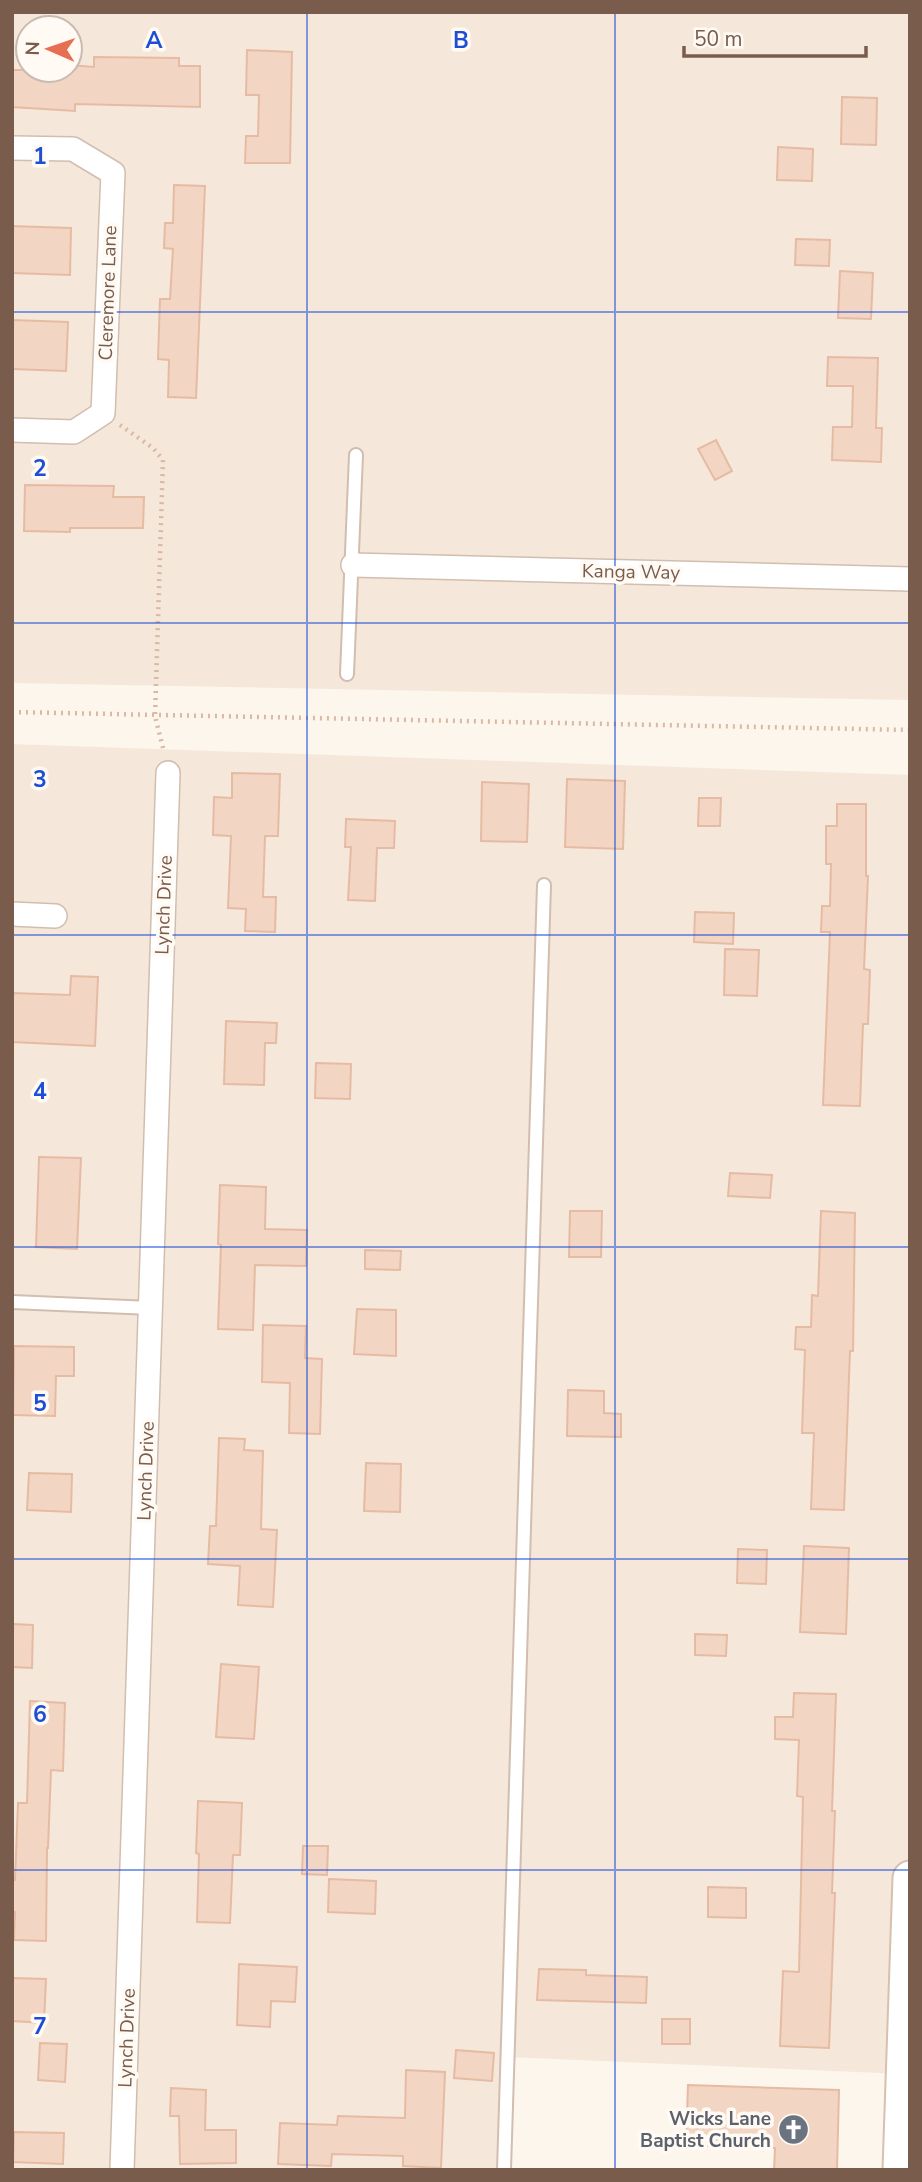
<svg xmlns="http://www.w3.org/2000/svg" width="922" height="2182" font-family="'Nunito Sans',sans-serif">
  <rect width="100%" height="100%" fill="#fdf6ec"/>
  <g fill="#f5e8da" fill-rule="evenodd">
    <path d="M12,12h898v688l-898,-17zM28,28h42v42h-42z"/>
    <path d="M12,744l898,31v1160l-7,139 -395,-17 -4,113h-492z"/>
  </g>
  <g fill="#f3d5c3" stroke="#e6bba3" stroke-width="2">
    <path d="M247,50l45,2 -2,111h-45l1,-27h12l1,-41h-13z"/>
    <path d="M94,57l85,1v8h21v41l-125,-3v7l-63,-4v-37h58v-5l24,2z"/>
    <path d="M842,97l35,1 -1,47 -35,-1z"/>
    <path d="M778,147l35,2 -1,32 -35,-1z"/>
    <path d="M174,185l31,1 -9,212 -28,-1 1,-37 -11,-1 2,-60h10l3,-50 -9,-1 1,-25h8z"/>
    <path d="M12,226l59,2 -1,47 -58,-2z"/>
    <path d="M796,239l34,1 -1,26 -34,-1z"/>
    <path d="M840,271l33,2 -2,46 -33,-1z"/>
    <path d="M12,320l56,2 -2,49 -54,-2z"/>
    <path d="M828,357l50,1 -2,70h6l-1,34 -49,-2 1,-33h19l1,-41h-26z"/>
    <path d="M716,440l16,31 -17,9 -17,-31z"/>
    <path d="M25,485l89,1 -1,11h31l-1,31h-73v4l-46,-1z"/>
    <path d="M232,773l48,1 -2,62h-13l-2,61h13l-1,35 -30,-1 1,-22 -18,-1 3,-72 -18,-1 1,-38 18,1z"/>
    <path d="M567,779l58,2 -2,68 -58,-2z"/>
    <path d="M482,782l47,2 -2,58 -46,-1z"/>
    <path d="M699,798h22l-1,28h-22z"/>
    <path d="M837,804h29v72h2l-4,93 6,1 -2,54h-5l-3,82 -37,-1 7,-173h-9l1,-26h8l1,-42h-5v-38h11z"/>
    <path d="M346,819l49,2 -1,27h-17l-2,53 -27,-1 3,-53h-6z"/>
    <path d="M695,912l39,1 -1,31 -39,-2z"/>
    <path d="M725,949l34,1 -2,46 -33,-1z"/>
    <path d="M71,976l27,1 -3,69 -83,-4v-49l58,2z"/>
    <path d="M226,1021l51,2 -1,20h-11l-1,42 -40,-1z"/>
    <path d="M316,1063l35,1 -1,35 -35,-1z"/>
    <path d="M39,1157l42,1 -4,91 -41,-2z"/>
    <path d="M730,1173l42,2 -2,23 -42,-2z"/>
    <path d="M220,1185l46,2 -1,42 42,1 -1,36 -51,-1 -2,65 -35,-1 3,-84 -3,-1z"/>
    <path d="M570,1211h32l-1,46h-32z"/>
    <path d="M821,1211l34,2 -2,138h-3l-6,159 -33,-1 3,-76h-12l3,-83 -10,-1 1,-22h15l1,-32 6,1z"/>
    <path d="M365,1250l36,1 -1,19 -35,-1z"/>
    <path d="M357,1309l39,1v46l-42,-2z"/>
    <path d="M263,1325l43,1 -1,32 17,1 -2,75 -31,-1 1,-50 -28,-1z"/>
    <path d="M14,1346l60,1v29h-18l-1,40 -42,-1z"/>
    <path d="M568,1390l36,1v22l17,1v23l-54,-1z"/>
    <path d="M219,1438l26,1 -1,11 19,1 -2,78 16,1 -4,77 -35,-2 2,-39 -32,-2 2,-38h6z"/>
    <path d="M366,1463l35,1 -1,48 -36,-1z"/>
    <path d="M29,1473l43,1 -1,38 -44,-2z"/>
    <path d="M804,1546l45,2 -3,86 -46,-2z"/>
    <path d="M738,1549l29,1 -1,34 -29,-1z"/>
    <path d="M12,1624l21,1 -1,43 -20,-1z"/>
    <path d="M695,1634l32,1 -1,21 -31,-1z"/>
    <path d="M221,1664l38,3 -5,72 -38,-2z"/>
    <path d="M794,1693l42,1 -4,117h3l-3,82h3l-6,155 -49,-2 3,-75 16,1 4,-175 -6,-1 2,-56 -24,-1v-22h18z"/>
    <path d="M30,1701l35,2 -2,68 -12,-1 -3,78h-1l-1,93 -32,-1 1,-28h-3v-32h3l3,-77h9z"/>
    <path d="M198,1801l44,2 -2,52h-7l-3,68 -33,-1 2,-68 -3,-1z"/>
    <path d="M303,1846h25l-1,29 -25,-1z"/>
    <path d="M329,1879l47,2 -1,33 -47,-2z"/>
    <path d="M708,1887l38,1v30l-38,-1z"/>
    <path d="M239,1964l58,3 -2,35 -24,-1 -1,26 -33,-2z"/>
    <path d="M539,1969l47,1v5l61,2 -1,26 -109,-3z"/>
    <path d="M12,1978l34,1 -2,44 -32,-2z"/>
    <rect x="662" y="2019" width="28" height="25"/>
    <path d="M40,2043l27,1 -2,38 -27,-2z"/>
    <path d="M456,2050l38,3 -2,28 -38,-3z"/>
    <path d="M406,2070l39,2 -4,96 -38,-2v-10l-71,-2 -1,12 -53,-2 2,-41 57,2 1,-9 67,2z"/>
    <path d="M688,2085l151,5 -2,80h-63l1,-22 -89,-3z"/>
    <path d="M171,2088l35,2 -1,40h31v33l-56,1 -1,-48h-9z"/>
    <path d="M14,2132l50,1 -1,31 -50,-2z"/>
  </g>
  <g fill="none" stroke-linecap="round" stroke-linejoin="round">
    <defs>
      <g id="lane">
        <path d="M347,674l9,-219"/>
        <path d="M12,1302l139,6"/>
        <path d="M504,2170l40,-1285"/>
      </g>
      <g id="street">
        <path d="M12,148l61,1 40,24 -10,240 -29,19 -62,-2"/>
        <path d="M353,565l557,14"/>
        <path d="M12,914l43,2"/>
        <path d="M122,2170l46,-1397"/>
      </g>
      <path id="secondary" d="M900,2170l10,-292"/>
    </defs>
    <use href="#lane" stroke="#d1beb0" stroke-width="16"/>
    <use href="#street" stroke="#d1beb0" stroke-width="26"/>
    <use href="#secondary" stroke="#d6c0b0" stroke-width="37"/>
    <g stroke="#d9b8a5" stroke-width="4.5" stroke-dasharray="2 5" stroke-linecap="butt">
      <path d="M120,425l33,23 10,12 -8,256 9,36"/>
      <path d="M12,712l898,18"/>
    </g>
    <use href="#lane" stroke="#fff" stroke-width="12"/>
    <use href="#street" stroke="#fff" stroke-width="23"/>
    <use href="#secondary" stroke="#fff" stroke-width="33"/>
  </g>
  <path fill="none" stroke="#1d4ed8" stroke-width="2" stroke-opacity="0.55" d="M307,12v2158M615,12v2158M12,312h898M12,623h898M12,935h898M12,1247h898M12,1559h898M12,1870h898"/>
  <defs>
    <symbol id="church-disc" viewBox="-11 -11 22 22"><circle r="9.5" fill="#6b7280" stroke="#fffaf3"/><path d="M-1.2-6h2.4v3.5h3.3v2.4h-3.3V6h-2.4V-.1h-3.3v-2.4h3.3Z" fill="#fff"/></symbol>
  </defs>
  <g fill-rule="evenodd">
    <use href="#church-disc" x="776" y="2112" width="35" height="35"/>
  </g>
  <g text-anchor="middle" dominant-baseline="central" stroke-width="7" stroke-linejoin="round" paint-order="stroke">
    <g font-size="19" fill="#7a5c4d" stroke="#fffaf3">
      <text transform="translate(108 293) rotate(-88)">Cleremore Lane</text>
      <text transform="translate(631 572) rotate(1)">Kanga Way</text>
      <text transform="translate(164 905) rotate(-88)">Lynch Drive</text>
      <text transform="translate(146 1471) rotate(-88)">Lynch Drive</text>
      <text transform="translate(127 2038) rotate(-88)">Lynch Drive</text>
    </g>
    <g font-size="19" font-weight="bold" fill="#5b616d" stroke="#fffaf3" text-anchor="end">
      <text x="771" y="2119">Wicks Lane<tspan x="771" dy="22">Baptist Church</tspan></text>
    </g>
  </g>
  <g font-size="23" text-anchor="middle" font-weight="bold" fill="#1d4ed8" stroke="#fffaf3" stroke-width="7" stroke-linejoin="round" paint-order="stroke">
    <text x="154" y="48">A</text>
    <text x="461" y="48">B</text>
    <text x="40" y="164">1</text>
    <text x="40" y="476">2</text>
    <text x="40" y="787">3</text>
    <text x="40" y="1099">4</text>
    <text x="40" y="1411">5</text>
    <text x="40" y="1722">6</text>
    <text x="40" y="2034">7</text>
  </g>
  <rect width="922" height="2182" fill="none" stroke="#7a5c4d" stroke-width="28"/>
  <g transform="translate(49 49) rotate(272)"><circle r="33" fill="#fffaf3" stroke="#cabbb1" stroke-width="2"/>
  <path d="M0-5L12 26L0 18L-12 26Z" fill="#e76f51"/>
  <text y="-10" font-size="19" font-weight="bold" text-anchor="middle" fill="#7a5c4d">N</text>
  </g>
  <path d="M684 46v10h182v-10" fill="none" stroke="#7a5c4d" stroke-width="3.5"/>
  <text x="694" y="46" font-size="21" fill="#7a5c4d" stroke="#fffaf3" stroke-width="5" paint-order="stroke">50 m</text>
</svg>
